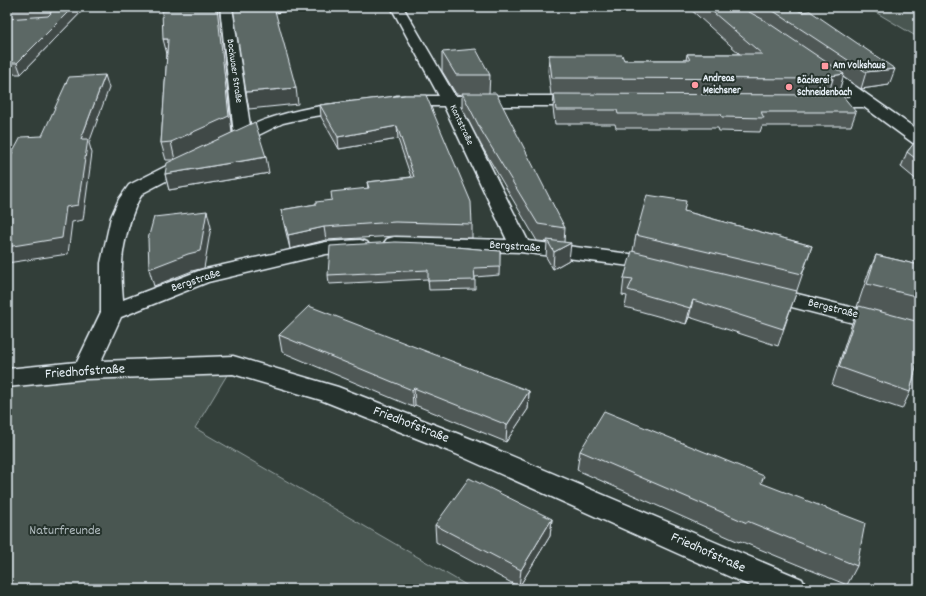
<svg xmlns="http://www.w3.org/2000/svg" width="926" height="596" font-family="Dekko,sans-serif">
  <rect width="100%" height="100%" fill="#323e39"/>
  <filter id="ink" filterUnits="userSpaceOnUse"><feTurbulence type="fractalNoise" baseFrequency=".025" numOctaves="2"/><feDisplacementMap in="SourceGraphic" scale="8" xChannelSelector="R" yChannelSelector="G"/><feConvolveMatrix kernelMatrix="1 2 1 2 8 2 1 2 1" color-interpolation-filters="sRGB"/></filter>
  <g filter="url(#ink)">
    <g fill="#495651" stroke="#98a4a4">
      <path d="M867,7h52v31z"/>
      <path d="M233,365l-38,63 278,161h-466v-211z"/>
    </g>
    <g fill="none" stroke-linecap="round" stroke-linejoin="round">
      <defs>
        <g id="minor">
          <path d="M220,7h12l18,119c33,-15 64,-19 99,-24l6,2 2,3 -2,3 -46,7 -26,6 -47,23 -6,1 -6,-1 -2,-4 2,-4 10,-4z"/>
          <path d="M391,7h12l52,89h128l6,2 2,3 -2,3 -6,2h-123l68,135 102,13 35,8 4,5 -4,5 -7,1 -28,-7 -110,-14 -126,-3 -7,-2 -3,-4 3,-4 7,-2 113,3 -63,-134h-47l-6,-2 -2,-3 2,-3 6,-2h42z"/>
          <path d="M817,62l5,1 97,68v13l-6,-1 -49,-36h-45l-6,-2 -2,-3 2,-3 38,-2 -39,-28 -2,-3 2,-3z"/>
          <path d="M192,155l6,1 3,4 -3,4 -55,29c-11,14 -21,54 -21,72 -1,11 0,23 1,35l78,-30 125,-28 34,-2 7,2 3,4 -3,4 -41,4 -118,28 -87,35 -20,44 132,-5 105,31 136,53 328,139 5,10h-50l-301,-135 -135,-54 -88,-26 -148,5 -78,8v-18l70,-7 24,-50v-49l10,-46 8,-18 10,-14 57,-29z"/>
          <path d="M765,286l154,38v16l-162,-42 -3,-5 3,-5z"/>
        </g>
      </defs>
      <use href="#minor" stroke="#e8f1f8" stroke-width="3"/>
      <use href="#minor" fill="#26332d" fill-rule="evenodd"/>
    </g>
    <g fill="#4f5957" stroke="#e8f1f8">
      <path d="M7,7h79l-65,67h-14z"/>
      <path d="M219,7l13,125 37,41 -100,17 -4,-16 9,-14h-8l-5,-17 6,-89v-44z"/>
      <path d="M688,7h106l95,78 -28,4 -18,-12 -4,14 -10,1 -1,3 28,17 -5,14h-89l-2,6 -41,-1 -1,-3h-102l-1,-4h-60l-2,-16 1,-13h-3l-3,-24 1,-16 75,5h62l1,-6h53z"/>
      <path d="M442,52l48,23 -1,18 76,135 -1,14 5,18 -16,9 -7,-12 1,-15 -10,-1 -56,-96 -19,-37v-13l-6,-1 -14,-23z"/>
      <path d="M405,95l67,129v14l-76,-2 -70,4 -36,9 -6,-25 -3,-14 35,-6 16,-4 36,-12 -1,-6 44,-5 -13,-38 -59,10 -18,-32 -1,-12z"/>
      <path d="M919,137v45l-18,-15 6,-15z"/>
      <path d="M684,211l128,35 -34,100 -89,-29 -3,7 -61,-17 2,-11 -5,-1 2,-17 9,-27 3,-16z"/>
      <path d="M424,244l76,7 -1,24 -24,2v12l-46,1 -1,-11 -99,5 -1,-9z"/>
      <path d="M876,255l43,10v89l-9,38 -8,17 -70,-24 20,-62 6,-16h-1l10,-30z"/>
      <path d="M279,335l250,56 -1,18 -22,33 -91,-37 -2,2 -131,-55z"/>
      <path d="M580,451l181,32 96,83 -10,19 -107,-44 -1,1 -162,-72z"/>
      <path d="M552,519l-2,17 -31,51 -83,-45 -1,-17z"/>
    </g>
    <g fill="#404947" stroke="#e8f1f8">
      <path d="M73,7h13l-65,67 -4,-11z"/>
      <path d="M217,7h2l13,126 -57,27 -4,-18z"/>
      <path d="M273,7h11v5l-10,1z"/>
      <path d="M417,7h26l-26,2z"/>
      <path d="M163,39h5l4,15h-5z"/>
      <path d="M895,69l-6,16 -28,4 5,-17z"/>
      <path d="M844,74l-5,17 -10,1 4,-13 -2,-3z"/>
      <path d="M105,75l4,13 -20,55 3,10 -9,67 -11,2 -4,32 -61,9v-16l59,-40 15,-68z"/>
      <path d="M296,88l2,16 -49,5 -3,-17z"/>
      <path d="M397,126l1,13 -59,10 -1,-12z"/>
      <path d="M266,157l3,16 -100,17 -4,-16z"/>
      <path d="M207,211l4,16 -7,41 -12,3 -38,15 -5,-17z"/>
      <path d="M324,227l2,13 -36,9 -2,-14z"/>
      <path d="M571,243l-2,17 -16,9 1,-17z"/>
      <path d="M693,300l-4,17 -3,7 4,-16z"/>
      <path d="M414,388l1,17 -2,2 -1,-17z"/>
      <path d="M529,391l-1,18 -22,33 1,-17z"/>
      <path d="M552,519l-2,17 -31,51 2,-17z"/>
    </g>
    <g fill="#5c6865" stroke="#e8f1f8">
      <path d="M7,7h26l-26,2z"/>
      <path d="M45,7h28l-56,56h-10v-44l41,-3 3,-3 -2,-5z"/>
      <path d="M168,7h49l12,109 -58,26 -10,1 7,-104h-5l-1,-28 5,-1z"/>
      <path d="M233,7h41l22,81 -50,4z"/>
      <path d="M707,7h33l24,13 80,54 -13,2 2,3 -281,-1 -3,-23h73l2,5h66l-3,-6h75z"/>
      <path d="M766,7h28l7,5 9,-1 85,58 -29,3 -91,-60z"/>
      <path d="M476,49l14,26h-34l-14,-23z"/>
      <path d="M105,75l-24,64h7l-10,66 -12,2 -4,31 -55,9v-84l14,-26 21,-1 27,-59z"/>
      <path d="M462,93h34l69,135 -27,-4 -57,-94z"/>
      <path d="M554,94l288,1 14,17h-95l3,6 -42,-1 -1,-3h-103l-1,-4h-61z"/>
      <path d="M405,95h21l45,107 1,22 -77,-2 -71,5 -36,8 -7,-25 35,-6v-2l16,-2 -1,-8 38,-4 -2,-6 47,-5 -17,-51 -59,11 -18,-32z"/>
      <path d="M255,122l11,35 -101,17 2,-11z"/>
      <path d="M919,137v24l-12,-9z"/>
      <path d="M647,195l39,6 -2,10 128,35 -10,28 -166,-39z"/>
      <path d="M207,211l-7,40 -12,3 -39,15 -1,-30 6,-22z"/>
      <path d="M547,240l24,3 -17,9z"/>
      <path d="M395,242l29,1v1l76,7v16l-26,1 1,12 -47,1v-11l-100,5 2,-29z"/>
      <path d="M632,251l165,40 -14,38 -90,-29 -3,8 -62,-18 5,-11 -9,-1z"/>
      <path d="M876,255l43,10v32l-52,-13z"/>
      <path d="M309,306l220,85 -22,34 -93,-37 -2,2 -133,-55z"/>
      <path d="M859,306l60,16v32l-9,38 -71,-25z"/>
      <path d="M604,411l160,65 -3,7 104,40 -8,43 -110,-45v2l-167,-72z"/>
      <path d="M469,478l83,41 -31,51 -86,-45z"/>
    </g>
  </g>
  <g fill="#ff9aa2" stroke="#26332d" stroke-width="1.5">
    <rect x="821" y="62" width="8" height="8" rx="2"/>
    <circle cx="695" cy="85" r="4"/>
    <circle cx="789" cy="87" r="4"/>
  </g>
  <g text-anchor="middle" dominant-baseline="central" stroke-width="4" stroke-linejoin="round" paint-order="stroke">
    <g font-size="10" font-weight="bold" fill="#e8f1f8" stroke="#26332d" text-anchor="start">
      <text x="833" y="66">Am Volkshaus</text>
      <text x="703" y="79">Andreas<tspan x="703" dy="12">Meichsner</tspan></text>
      <text x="797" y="81">Bäckerei<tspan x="797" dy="12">Schneidenbach</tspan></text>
    </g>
    <g font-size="10" fill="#e8f1f8" stroke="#26332d">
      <text transform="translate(234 71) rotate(82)">Bockwaer Straße</text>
      <text transform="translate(461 125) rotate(65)">Kantstraße</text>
    </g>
    <g font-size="12" fill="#e8f1f8" stroke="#26332d">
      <text transform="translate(515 247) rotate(4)">Bergstraße</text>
      <text transform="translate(196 281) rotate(-18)">Bergstraße</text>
      <text transform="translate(833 309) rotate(14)">Bergstraße</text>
    </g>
    <g font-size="14" fill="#e8f1f8" stroke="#26332d">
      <text transform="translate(85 372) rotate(-4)">Friedhofstraße</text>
      <text transform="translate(411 425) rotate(21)">Friedhofstraße</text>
      <text transform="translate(708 553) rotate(24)">Friedhofstraße</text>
    </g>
    <g font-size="14" fill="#b0bbbe" stroke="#26332d">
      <text x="65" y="531">Naturfreunde</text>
    </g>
  </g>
  <rect width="926" height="596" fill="none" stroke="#26332d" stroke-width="24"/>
  <rect x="12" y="12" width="902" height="572" fill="none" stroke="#e8f1f8" stroke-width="1.5" filter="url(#ink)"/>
</svg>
